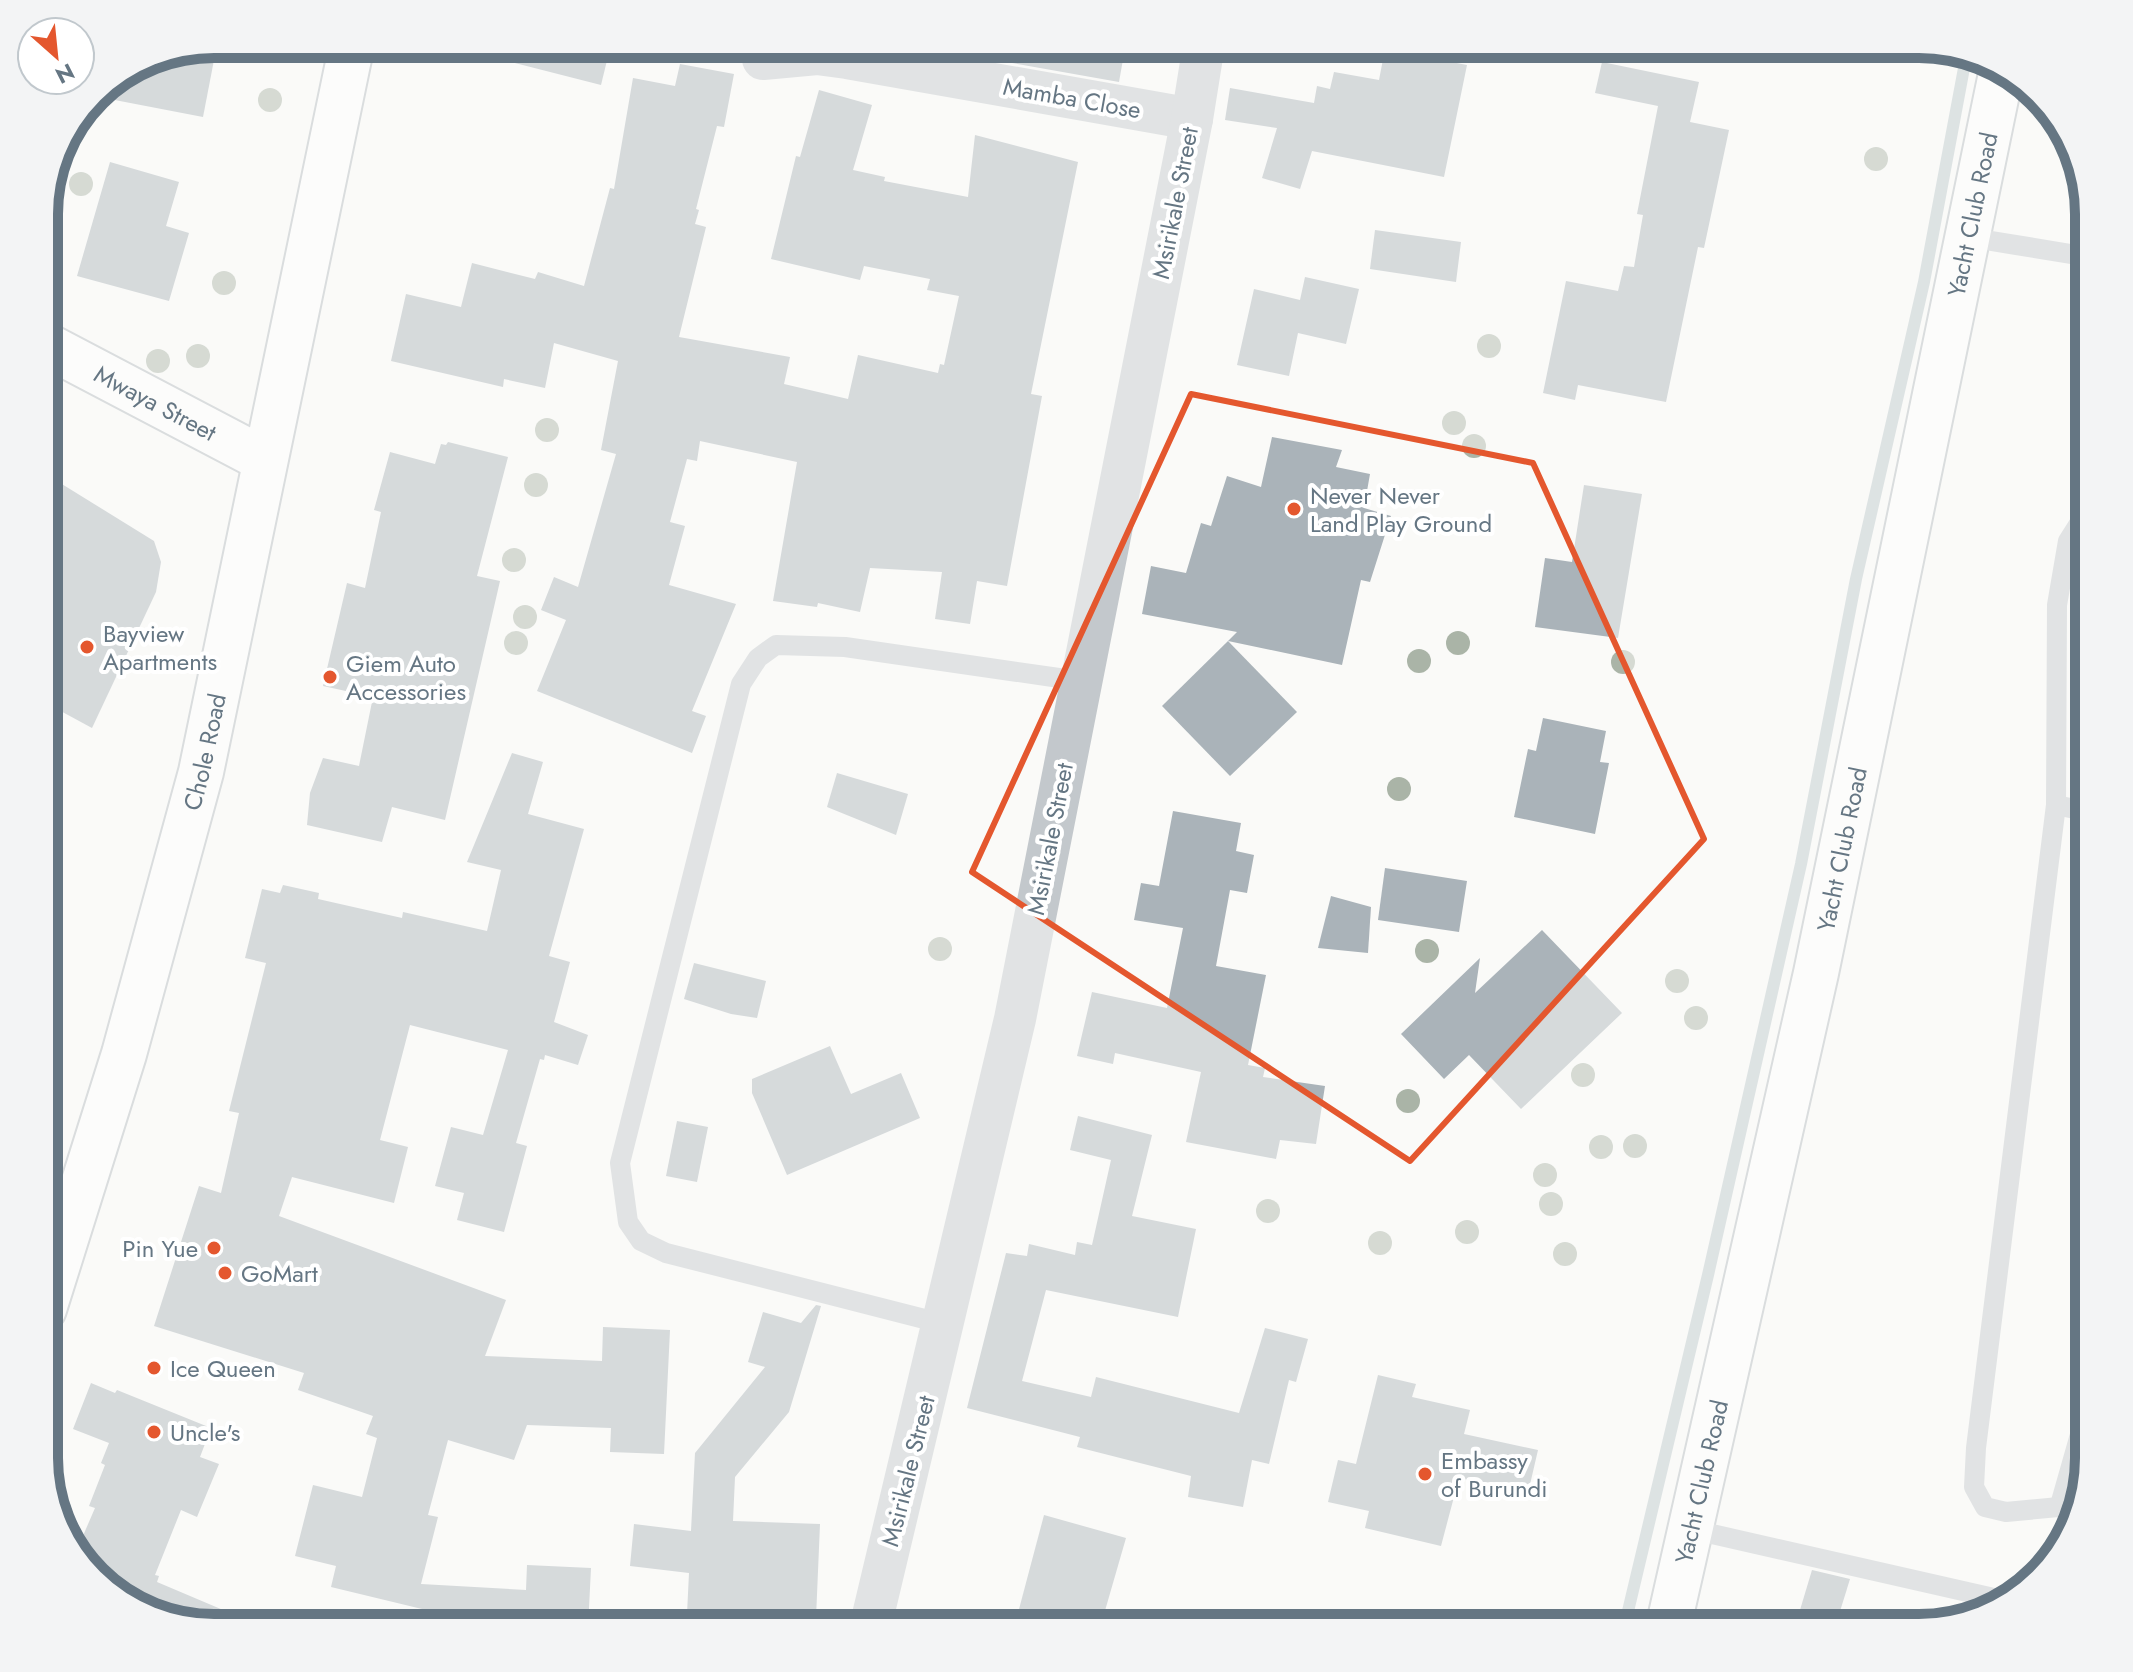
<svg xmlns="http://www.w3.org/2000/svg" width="2133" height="1672" font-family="Jost,sans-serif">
  <rect width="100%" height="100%" fill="#fafaf8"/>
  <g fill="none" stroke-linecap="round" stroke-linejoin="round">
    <path stroke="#bbc7cb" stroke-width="12" d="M1624,1628l84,-353 93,-411 55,-285 68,-297 43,-230"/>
  </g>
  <g fill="#aab3b9">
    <path d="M488,44h123l-10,41 -114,-29z"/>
    <path d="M985,44h121l19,4 -6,34 -135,-24z"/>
    <path d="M1385,49l82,16 -23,112 -132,-26 -12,38 -38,-11 15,-50 -52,-8 5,-32 84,15 3,-17 13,3 4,-17 45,8z"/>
    <path d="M171,52l43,8 -11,57 -109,-21 7,-10 48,-29z"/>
    <path d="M1602,62l97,20 -9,40 39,8 -25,118 -6,-1 -32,155 -88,-17 -3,15 -32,-7 23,-112 52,10 6,-25 10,1 9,-52 -6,-1 21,-108 -63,-13z"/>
    <path d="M680,64l54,10 -10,53 -7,-1 -21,83 3,1 -4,14 11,3 -27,110 111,20 -6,27 64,15 10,-44 80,18 2,-9 4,1 15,-69 -32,-6 3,-11 -66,-13 -4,14 -89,-21 25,-103 4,1 19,-67 53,15 -19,65 32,7 -1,4 84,16 7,-62 103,27 -47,232 11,2 -35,190 -30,-5 -7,43 -35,-5 7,-47 -72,-4 -10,44 -42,-9 -1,4 -44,-6 24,-139 -97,-21 -3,20 -10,-2 -17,63 15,4 -16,59 67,19 -44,107 14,5 -14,37 -155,-62 29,-71 -25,-10 13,-33 24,10 38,-133 -15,-4 17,-89 -64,-18 -9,45 -41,-9 -1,8 -112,-26 15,-67 55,13 11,-44 63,16 3,-7 46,14 26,-98 4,1 19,-111 42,8z"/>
    <path d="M110,162l69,20 -13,44 23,7 -20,68 -92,-25z"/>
    <path d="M1375,230l86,12 -5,40 -86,-13z"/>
    <path d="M1305,277l54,12 -13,55 -48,-11 -9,43 -52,-11 17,-76 46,11z"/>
    <path d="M1272,437l70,13 -6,17 34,7 -6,34 27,8 -21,66 -9,-2 -19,85 -114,-24 9,-9 -95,-18 9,-48 35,7 15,-50 10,3 16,-50 34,11z"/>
    <path d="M448,442l60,15 -31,119 23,5 -55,239 -53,-13 -10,35 -75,-17 3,-32 13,-35 36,8 14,-69 -50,-11 24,-103 18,5 16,-76 -7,-2 16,-58 45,12 6,-20 5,1z"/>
    <path d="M44,473l110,68 7,21 -5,30 -64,136 -48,-26z"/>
    <path d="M1584,485l58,9 -24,144 -83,-11 10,-69 27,4z"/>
    <path d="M1228,641l69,71 -67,64 -68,-70z"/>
    <path d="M1543,718l63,13 -6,31 9,1 -14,71 -81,-17 14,-68 8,2z"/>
    <path d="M512,753l31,9 -15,52 56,15 -35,127 21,6 -16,60 34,13 -10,30 -33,-10 -1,5 -4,-1 -24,84 11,3 -23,86 -47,-12 7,-27 -29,-7 16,-59 32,8 25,-85 -98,-25 -30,115 28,7 -14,56 -102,-26 -13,39 227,84 -21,56 117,5 1,-34 67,3 -6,124 -54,-2 1,-24 -84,-3 -13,35 -66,-20 -20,75 10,2 -17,67 105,6 1,-25 64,3 -3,60h-137v-12l-120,-29 5,-21 -41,-10 18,-71 49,12 15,-59 -11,-4 7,-18 -75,-26 6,-17 -150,-47 45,-140 22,7 18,-80 -10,-2 37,-148 -21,-5 17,-69 18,4 3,-8 36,8 -1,6 84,19 1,-6 84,19 14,-61 -34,-8z"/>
    <path d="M837,773l71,21 -12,41 -69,-28z"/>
    <path d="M1173,811l68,12 -5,28 18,4 -7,38 -17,-3 -14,76 50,9 -18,90 17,3 -2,9 62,9 -9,58 -36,-4 -4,19 -90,-17 15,-70 -86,-19 -2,11 -36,-8 15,-64 75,16 16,-80 -49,-8 7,-37 18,3z"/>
    <path d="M1385,868l82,13 -8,51 -81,-12z"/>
    <path d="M1331,896l40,11 -3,46 -50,-5z"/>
    <path d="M1542,930l80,83 -101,96 -52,-54 -25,24 -43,-45 79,-76 -5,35z"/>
    <path d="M694,963l72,18 -9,37 -26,-4 -47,-15z"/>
    <path d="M830,1046l21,48 50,-21 19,45 -133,57 -35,-82v-14z"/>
    <path d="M1078,1116l74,19 -20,81 64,13 -18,88 -132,-27 -24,91 69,16 5,-20 143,36 26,-85 43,11 -12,43 -7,-2 -20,84 -17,-4 -9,47 -55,-10 3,-21 -114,-29 3,-10 -113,-29 39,-155 21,3 2,-12 46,11 2,-13 15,3 19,-85 -41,-10z"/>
    <path d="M677,1121l31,6 -11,55 -31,-6z"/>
    <path d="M816,1305l5,1 -32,106 -54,65 -2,44 87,3 -4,94h-8l-1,10h-67v-12l-53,-2 2,-41 -59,-7 4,-42 57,7 4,-78 70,-86 -17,-5 15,-50 38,11z"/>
    <path d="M1378,1375l38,9 -4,13 58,13 -6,24 74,16 -10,43 -69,-15 -18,68 -76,-18 4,-17 -41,-9 10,-42 18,4z"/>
    <path d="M91,1383l24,10 2,-3 94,38 -11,29 19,7 -22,53 -16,-7 -26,65 4,1 -2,6 85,36 -3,10h-26l-64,-13 -47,-29 -26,-34 19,-44 -6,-2 16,-41 -4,-2 8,-20 -36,-14z"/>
    <path d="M1044,1515l82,23 -26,90h-86z"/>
    <path d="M1812,1570l38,9 -13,42 -37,-11z"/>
  </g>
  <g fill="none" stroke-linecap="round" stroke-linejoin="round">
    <defs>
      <g id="secondary">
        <path id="s1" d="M44,344l221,116"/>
        <path id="s2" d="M44,1309l80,-255 77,-282 151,-728"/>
        <path id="s3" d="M1668,1628l148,-655 186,-904"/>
      </g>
    </defs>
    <use href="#secondary" stroke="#b3babf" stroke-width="48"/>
    <g stroke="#c3c8cc" stroke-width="20">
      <path d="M1967,237l122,20"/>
      <path d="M2056,805l33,7"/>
      <path d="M944,1324l-278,-71 -25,-12 -13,-19 -8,-59 121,-479 17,-26 18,-13 69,2 235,34"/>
      <path d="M2060,1505l29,-102"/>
      <path d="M2080,1505l-74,7 -21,-5 -11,-20 2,-39 80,-643 1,-200 11,-64 21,-33"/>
      <path d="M1690,1529l317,72"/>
    </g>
    <g stroke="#c3c8cc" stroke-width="42">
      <path d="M763,59l54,-5 30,4 345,61"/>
      <path d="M870,1628l145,-609 177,-900 12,-75"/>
    </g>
    <use href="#secondary" stroke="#fff" stroke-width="44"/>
  </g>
  <g fill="#aab4a7">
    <circle cx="270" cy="100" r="12"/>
    <circle cx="1876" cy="159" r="12"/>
    <circle cx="81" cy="184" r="12"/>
    <circle cx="224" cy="283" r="12"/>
    <circle cx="1489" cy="346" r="12"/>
    <circle cx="198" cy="356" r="12"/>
    <circle cx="158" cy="361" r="12"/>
    <circle cx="1454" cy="423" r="12"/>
    <circle cx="547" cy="430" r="12"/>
    <circle cx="1474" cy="446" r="12"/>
    <circle cx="536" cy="485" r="12"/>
    <circle cx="514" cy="560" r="12"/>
    <circle cx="525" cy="617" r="12"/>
    <circle cx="516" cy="643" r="12"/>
    <circle cx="1458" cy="643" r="12"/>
    <circle cx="1419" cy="661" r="12"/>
    <circle cx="1623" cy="662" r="12"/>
    <circle cx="1399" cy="789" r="12"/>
    <circle cx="940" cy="949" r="12"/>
    <circle cx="1427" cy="951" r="12"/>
    <circle cx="1677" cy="981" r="12"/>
    <circle cx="1696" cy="1018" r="12"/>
    <circle cx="1583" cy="1075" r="12"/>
    <circle cx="1408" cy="1101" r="12"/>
    <circle cx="1635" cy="1146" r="12"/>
    <circle cx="1601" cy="1147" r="12"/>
    <circle cx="1545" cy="1175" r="12"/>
    <circle cx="1551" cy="1204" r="12"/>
    <circle cx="1268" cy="1211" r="12"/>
    <circle cx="1467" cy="1232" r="12"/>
    <circle cx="1380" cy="1243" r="12"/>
    <circle cx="1565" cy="1254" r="12"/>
  </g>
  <path d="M0 0H2133V1672H0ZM1191,394l342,69 171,376 -294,322 -438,-289z" fill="#fafaf8" fill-opacity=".55" fill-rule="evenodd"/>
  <path fill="none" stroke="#e4572e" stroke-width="6" stroke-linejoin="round" d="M1191,394l342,69 171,376 -294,322 -438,-289z"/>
  <g fill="#e4572e" stroke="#fff" stroke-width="3">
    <circle cx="1294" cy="509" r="8"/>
    <circle cx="87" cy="647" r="8"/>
    <circle cx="330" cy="677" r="8"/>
    <circle cx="214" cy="1248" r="8"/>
    <circle cx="225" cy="1273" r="8"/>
    <circle cx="154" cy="1368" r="8"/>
    <circle cx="154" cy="1432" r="8"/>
    <circle cx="1425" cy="1474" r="8"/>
  </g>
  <g text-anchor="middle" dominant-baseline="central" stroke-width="8" stroke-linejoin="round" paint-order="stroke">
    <g font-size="24" fill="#657683" stroke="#fff">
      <text transform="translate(1072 98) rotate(10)">Mamba Close</text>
      <text transform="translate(1175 203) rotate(-79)">Msirikale Street</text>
      <text stroke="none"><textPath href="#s3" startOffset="1446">Yacht Club Road</textPath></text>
      <text stroke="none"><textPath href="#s1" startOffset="126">Mwaya Street</textPath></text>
      <text stroke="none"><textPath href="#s2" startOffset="580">Chole Road</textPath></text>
      <text transform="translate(1050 839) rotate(-79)">Msirikale Street</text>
      <text stroke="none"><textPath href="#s3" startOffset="798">Yacht Club Road</textPath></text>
      <text transform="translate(908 1471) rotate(-76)">Msirikale Street</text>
      <text stroke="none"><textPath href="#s3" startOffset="150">Yacht Club Road</textPath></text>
    </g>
    <g font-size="24" fill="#657683" stroke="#fff" text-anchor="start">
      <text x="1310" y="495">Never Never<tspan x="1310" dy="28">Land Play Ground</tspan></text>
      <text x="103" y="633">Bayview<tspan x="103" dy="28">Apartments</tspan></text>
      <text x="346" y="663">Giem Auto<tspan x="346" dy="28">Accessories</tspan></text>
      <text x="198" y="1248" text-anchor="end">Pin Yue</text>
      <text x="241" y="1273">GoMart</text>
      <text x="170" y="1368">Ice Queen</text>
      <text x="170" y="1432">Uncle's</text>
      <text x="1441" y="1460">Embassy<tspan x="1441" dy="28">of Burundi</tspan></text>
    </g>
  </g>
  <path d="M0 0H2133V1672H0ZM214 58H1919A156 156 0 0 1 2075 214V1458A156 156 0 0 1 1919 1614H214A156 156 0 0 1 58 1458V214A156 156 0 0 1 214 58Z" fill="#f3f4f5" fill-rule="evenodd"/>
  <path fill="none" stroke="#657683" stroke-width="10" d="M214 58H1919A156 156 0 0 1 2075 214V1458A156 156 0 0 1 1919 1614H214A156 156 0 0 1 58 1458V214A156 156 0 0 1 214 58Z"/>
  <g transform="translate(56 56) rotate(153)"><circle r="38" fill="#ffffff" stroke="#c1c8cd" stroke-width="2"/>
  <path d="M0-6L14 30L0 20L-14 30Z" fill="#e4572e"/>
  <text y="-12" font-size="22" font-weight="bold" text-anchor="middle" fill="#657683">N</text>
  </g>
</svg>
